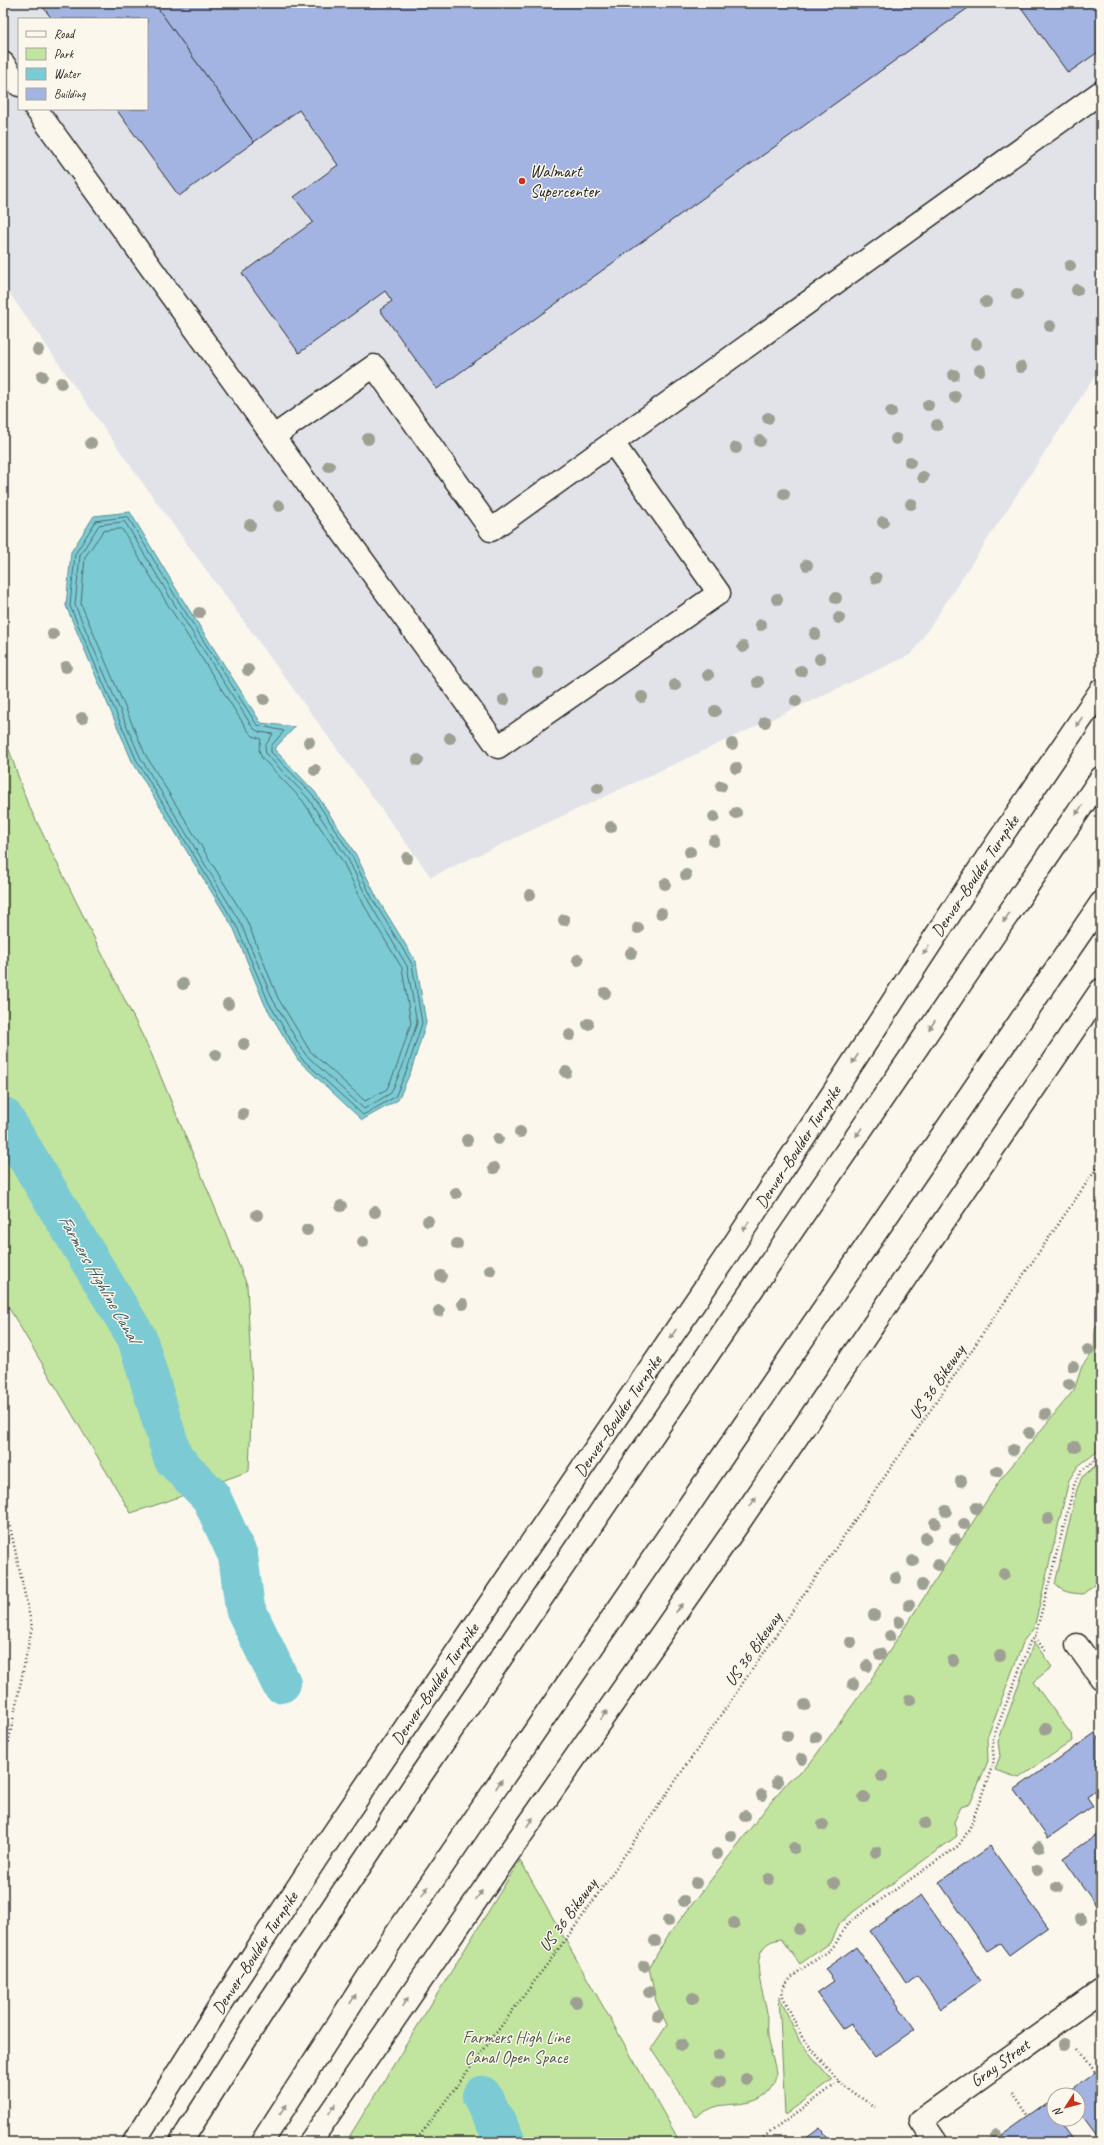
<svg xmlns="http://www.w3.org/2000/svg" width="1104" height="2145" font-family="Caveat,sans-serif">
  <rect width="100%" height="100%" fill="#fbf7ec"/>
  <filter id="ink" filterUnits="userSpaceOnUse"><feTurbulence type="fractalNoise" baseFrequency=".025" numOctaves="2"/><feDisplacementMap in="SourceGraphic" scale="8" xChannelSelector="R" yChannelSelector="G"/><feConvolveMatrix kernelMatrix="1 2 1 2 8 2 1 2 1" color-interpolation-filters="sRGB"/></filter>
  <g filter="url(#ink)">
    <path fill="#e1e3e9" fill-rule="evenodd" d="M3,3h1098v364l-189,287 -481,223 -287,-392 -141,-201zM19,19h128v90h-128z"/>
    <g fill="#c1e49e" stroke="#768864">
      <path d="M3,732l24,70 124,251 96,232 5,104 -3,82 -84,31 -34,11 -128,-215z"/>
      <path d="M1101,1318v131l-23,17 -9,14 -35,148 -10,12 -37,98 1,23 -18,43 -9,3 -7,15 3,14 -108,79 -11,10 -8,18 -30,21 -19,-25c-35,3 -20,47 -15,68 2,9 0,19 1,28 1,13 8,26 9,39 0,6 -4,14 -9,19 -13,13 -33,10 -49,13 -8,2 -15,7 -22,11l-45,-68 16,-24 -11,-24 -7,-33 18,-31 103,-134 19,-23 19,-14 60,-82 132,-204 74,-90 8,-24 12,-15 1,-22z"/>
      <path d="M1101,1461v118l-18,15c-12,-1 -20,-1 -28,-10l22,-95 5,-12z"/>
      <path d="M1034,1642l18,25 -19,15 38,52 1,7 -53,37 -24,-8 5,-14 -2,-14z"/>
      <path d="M520,1860l160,282h-334z"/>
      <path d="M779,1996l21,46 32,38 -47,35z"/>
    </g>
    <path fill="#7bcbd4" stroke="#5b8b90" d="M130,512l51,85 80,126 34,4 -21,22 41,43 41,63 21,43 39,64 10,61 -15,48 -13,29 -36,20 -64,-60 -33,-55 -31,-76 -102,-168 -66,-155 5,-54 23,-36z"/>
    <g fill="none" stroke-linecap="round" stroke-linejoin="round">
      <g stroke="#4b6b6f" stroke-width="1">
        <path d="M128,517l49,82 80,126 27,6 -13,15v6l41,42 40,62 21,44 39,64 10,59 -15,47 -12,27 -32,18 -62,-57 -32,-55 -32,-76 -101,-168 -66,-153 5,-52 21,-33z"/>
        <path d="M125,522l48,80 80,126 6,4 14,2 -8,12 1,8 42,44 40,61 21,43 38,64 10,57 -15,45 -11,25 -27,16 -59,-55 -32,-54 -32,-76 -101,-167 -65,-152 5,-50 19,-30z"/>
        <path d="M122,529l46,76 80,126 5,5 8,3 -2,11 3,8 41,43 40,61 21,43 38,63 9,55 -14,43 -10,23 -22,12 -55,-50 -32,-53 -31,-77 -102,-167 -64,-150 4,-47 18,-26z"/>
      </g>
      <g stroke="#7bcbd4" stroke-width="40">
        <path d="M3,1117l134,221 36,120 38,39 27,59 7,52 36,75"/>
        <path d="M482,2096l24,46"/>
      </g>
    </g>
    <g fill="#a3b4e3" stroke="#2b2b2b">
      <path d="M40,3h115l99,139 -75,54 -63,-87h31v-90h-95z"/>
      <path d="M154,3h821l-538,386 -57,-79 12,-9 -7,-10 -86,62 -57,-80 71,-51 -19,-25 44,-32 -39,-55 -45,32z"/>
      <path d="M1018,3h83v47l-33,23z"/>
      <path d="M1095,1733l6,8v46l-14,10 6,9 -45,32 -34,-48z"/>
      <path d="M1101,1832v78l-1,1 -37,-53z"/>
      <path d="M990,1846l58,81 -39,28 -9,-12 -13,8 -48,-69z"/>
      <path d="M921,1895l60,85 -40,29 -24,-34 -10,8 -37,-52z"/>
      <path d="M856,1947l59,82 -40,28 -24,-33 -8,5 -26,-36 17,-12 -9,-12z"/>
      <path d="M1101,2068v73l-23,-31v-15l-12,-1z"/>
      <path d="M1046,2103l8,11v5h3l17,23h-68l-5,-7z"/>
      <path d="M820,2128l10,14h-29z"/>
    </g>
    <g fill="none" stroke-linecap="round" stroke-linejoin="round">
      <defs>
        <g id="service">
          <path d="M3,63l16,22"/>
          <path d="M36,109l462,638 221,-154 -106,-150"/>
          <path d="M274,436l100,-70 117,164 610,-438"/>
          <path d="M1077,1645l24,33"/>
        </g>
        <path id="minor" d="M936,2142l-15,-22 180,-129"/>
        <g id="motorway">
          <path d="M134,2142l85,-135 99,-151 409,-601 259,-396 115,-169"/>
          <path d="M181,2142l85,-135 155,-232 680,-997"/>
          <path d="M262,2142l128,-199 711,-1040"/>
          <path d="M310,2142l198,-288 230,-330 363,-534"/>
        </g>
      </defs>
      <use href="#service" stroke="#2b2b2b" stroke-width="25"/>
      <use href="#minor" stroke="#2b2b2b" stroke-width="25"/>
      <use href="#motorway" stroke="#2b2b2b" stroke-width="25"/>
      <g stroke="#2b2b2b" stroke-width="2.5" stroke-dasharray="1 3" stroke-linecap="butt">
        <path d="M3,1495l29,132 -29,142"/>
        <path d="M1035,1637l10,14"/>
        <path d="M1077,2048l17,24"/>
        <path d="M839,2082l38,27"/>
        <path d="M1012,2094l16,22"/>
        <path d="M415,2142l165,-222 521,-758"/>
        <path d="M757,2142l82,-60 -37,-45 -21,-45c11,-21 31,-28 49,-42 8,-7 12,-20 19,-28l109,-76 7,-10 6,-11 23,-64 -2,-20 38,-99 5,-5 40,-155 6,-11 20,-15"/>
      </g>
      <use href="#service" stroke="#fbf7ec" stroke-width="22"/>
      <use href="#minor" stroke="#fbf7ec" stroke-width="22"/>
      <use href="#motorway" stroke="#fbf7ec" stroke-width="22"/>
    </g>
    <g fill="#9da092">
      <circle cx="1070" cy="266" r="6"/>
      <circle cx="1077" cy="290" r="6"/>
      <circle cx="1017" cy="294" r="6"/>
      <circle cx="986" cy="302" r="6"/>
      <circle cx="1050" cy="326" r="6"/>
      <circle cx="976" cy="344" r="6"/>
      <circle cx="38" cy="350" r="6"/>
      <circle cx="1021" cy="367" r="6"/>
      <circle cx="980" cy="370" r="6"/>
      <circle cx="954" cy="375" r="6"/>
      <circle cx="42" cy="376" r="6"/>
      <circle cx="61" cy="383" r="6"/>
      <circle cx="955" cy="397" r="6"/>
      <circle cx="928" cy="405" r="6"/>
      <circle cx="891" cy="412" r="6"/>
      <circle cx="768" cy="418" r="6"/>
      <circle cx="937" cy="425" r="6"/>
      <circle cx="368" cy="439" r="6"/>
      <circle cx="896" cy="439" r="6"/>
      <circle cx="760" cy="441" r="6"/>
      <circle cx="91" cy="443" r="6"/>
      <circle cx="736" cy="448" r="6"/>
      <circle cx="910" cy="462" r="6"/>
      <circle cx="329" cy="466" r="6"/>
      <circle cx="923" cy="477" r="6"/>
      <circle cx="784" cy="494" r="6"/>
      <circle cx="911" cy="504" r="6"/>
      <circle cx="279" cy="506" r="6"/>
      <circle cx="883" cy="522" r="6"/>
      <circle cx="250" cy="525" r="6"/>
      <circle cx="807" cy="565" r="6"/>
      <circle cx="876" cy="578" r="6"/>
      <circle cx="836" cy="598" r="6"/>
      <circle cx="777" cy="599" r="6"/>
      <circle cx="199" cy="613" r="6"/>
      <circle cx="839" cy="618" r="6"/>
      <circle cx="761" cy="625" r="6"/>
      <circle cx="53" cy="634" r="6"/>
      <circle cx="815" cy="634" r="6"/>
      <circle cx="743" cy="647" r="6"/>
      <circle cx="820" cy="659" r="6"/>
      <circle cx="66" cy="667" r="6"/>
      <circle cx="248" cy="670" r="6"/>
      <circle cx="801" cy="671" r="6"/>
      <circle cx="538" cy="673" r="6"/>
      <circle cx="708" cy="675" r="6"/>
      <circle cx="758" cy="682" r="6"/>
      <circle cx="675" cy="685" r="6"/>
      <circle cx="642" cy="697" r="6"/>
      <circle cx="264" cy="699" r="6"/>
      <circle cx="504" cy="700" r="6"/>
      <circle cx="796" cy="701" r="6"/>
      <circle cx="715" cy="711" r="6"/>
      <circle cx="82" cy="718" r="6"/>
      <circle cx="765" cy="722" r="6"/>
      <circle cx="450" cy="738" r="6"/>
      <circle cx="309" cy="742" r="6"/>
      <circle cx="732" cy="744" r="6"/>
      <circle cx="418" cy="760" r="6"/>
      <circle cx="736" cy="768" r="6"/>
      <circle cx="315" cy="770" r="6"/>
      <circle cx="721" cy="786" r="6"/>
      <circle cx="598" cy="788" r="6"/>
      <circle cx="736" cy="813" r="6"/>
      <circle cx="714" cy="817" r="6"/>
      <circle cx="611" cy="827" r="6"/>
      <circle cx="714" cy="841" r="6"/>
      <circle cx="690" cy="852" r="6"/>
      <circle cx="407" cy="858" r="6"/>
      <circle cx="686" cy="875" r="6"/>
      <circle cx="665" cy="884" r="6"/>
      <circle cx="530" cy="895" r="6"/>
      <circle cx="661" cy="913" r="6"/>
      <circle cx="564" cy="920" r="6"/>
      <circle cx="638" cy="928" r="6"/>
      <circle cx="631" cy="953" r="6"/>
      <circle cx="578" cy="960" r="6"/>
      <circle cx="183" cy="984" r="6"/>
      <circle cx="605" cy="993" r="6"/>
      <circle cx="228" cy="1004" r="6"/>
      <circle cx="588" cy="1024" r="6"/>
      <circle cx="570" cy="1035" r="6"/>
      <circle cx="244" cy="1044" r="6"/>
      <circle cx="216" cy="1055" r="6"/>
      <circle cx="566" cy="1072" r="6"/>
      <circle cx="243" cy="1114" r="6"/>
      <circle cx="520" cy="1132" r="6"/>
      <circle cx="498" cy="1139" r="6"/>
      <circle cx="467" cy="1140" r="6"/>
      <circle cx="494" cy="1168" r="6"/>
      <circle cx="456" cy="1193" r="6"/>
      <circle cx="341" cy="1206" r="6"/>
      <circle cx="375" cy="1212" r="6"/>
      <circle cx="257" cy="1215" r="6"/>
      <circle cx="428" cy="1221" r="6"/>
      <circle cx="307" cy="1230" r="6"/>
      <circle cx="363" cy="1242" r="6"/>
      <circle cx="457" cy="1244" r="6"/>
      <circle cx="490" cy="1270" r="6"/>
      <circle cx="441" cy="1276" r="6"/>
      <circle cx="463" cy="1304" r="6"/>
      <circle cx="439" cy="1311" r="6"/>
      <circle cx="1088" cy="1350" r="6"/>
      <circle cx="1073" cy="1366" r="6"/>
      <circle cx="1069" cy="1384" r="6"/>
      <circle cx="1045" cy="1414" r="6"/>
      <circle cx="1029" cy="1433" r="6"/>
      <circle cx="1075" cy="1447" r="6"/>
      <circle cx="1013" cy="1450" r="6"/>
      <circle cx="997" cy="1471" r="6"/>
      <circle cx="961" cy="1481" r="6"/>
      <circle cx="976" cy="1508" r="6"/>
      <circle cx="946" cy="1511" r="6"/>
      <circle cx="1048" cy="1519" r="6"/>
      <circle cx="935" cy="1523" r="6"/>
      <circle cx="964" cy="1524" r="6"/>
      <circle cx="926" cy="1538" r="6"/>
      <circle cx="955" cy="1540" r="6"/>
      <circle cx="913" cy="1561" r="6"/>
      <circle cx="938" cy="1565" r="6"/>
      <circle cx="1004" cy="1574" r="6"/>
      <circle cx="896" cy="1578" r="6"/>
      <circle cx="922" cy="1585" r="6"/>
      <circle cx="909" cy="1605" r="6"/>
      <circle cx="874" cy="1615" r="6"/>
      <circle cx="899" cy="1622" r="6"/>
      <circle cx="890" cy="1636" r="6"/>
      <circle cx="851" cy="1642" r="6"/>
      <circle cx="880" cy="1654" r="6"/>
      <circle cx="1000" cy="1656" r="6"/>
      <circle cx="953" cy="1661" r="6"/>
      <circle cx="867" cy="1666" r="6"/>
      <circle cx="853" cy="1684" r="6"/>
      <circle cx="910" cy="1700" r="6"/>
      <circle cx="805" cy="1705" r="6"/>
      <circle cx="1046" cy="1729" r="6"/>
      <circle cx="787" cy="1736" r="6"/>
      <circle cx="816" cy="1737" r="6"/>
      <circle cx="802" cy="1759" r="6"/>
      <circle cx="882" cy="1776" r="6"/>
      <circle cx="777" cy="1782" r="6"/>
      <circle cx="762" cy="1795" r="6"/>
      <circle cx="864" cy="1797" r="6"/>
      <circle cx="745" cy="1816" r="6"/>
      <circle cx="925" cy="1823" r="6"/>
      <circle cx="823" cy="1825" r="6"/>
      <circle cx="731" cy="1836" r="6"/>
      <circle cx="1039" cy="1847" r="6"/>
      <circle cx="794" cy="1848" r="6"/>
      <circle cx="876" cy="1852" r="6"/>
      <circle cx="717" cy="1854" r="6"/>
      <circle cx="1037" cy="1870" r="6"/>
      <circle cx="769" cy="1879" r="6"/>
      <circle cx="696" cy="1883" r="6"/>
      <circle cx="834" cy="1883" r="6"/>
      <circle cx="1057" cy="1887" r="6"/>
      <circle cx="684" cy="1901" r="6"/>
      <circle cx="1081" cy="1919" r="6"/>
      <circle cx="668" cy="1921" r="6"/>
      <circle cx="734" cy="1923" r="6"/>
      <circle cx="799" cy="1929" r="6"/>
      <circle cx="655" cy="1941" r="6"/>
      <circle cx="644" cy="1966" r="6"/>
      <circle cx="649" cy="1992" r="6"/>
      <circle cx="693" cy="1998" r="6"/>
      <circle cx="576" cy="2002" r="6"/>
      <circle cx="658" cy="2016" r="6"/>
      <circle cx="1064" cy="2044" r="6"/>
      <circle cx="681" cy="2045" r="6"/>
      <circle cx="719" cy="2055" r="6"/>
      <circle cx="746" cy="2079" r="6"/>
      <circle cx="719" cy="2082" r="6"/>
      <circle cx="995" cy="2135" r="6"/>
    </g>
    <defs><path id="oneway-solid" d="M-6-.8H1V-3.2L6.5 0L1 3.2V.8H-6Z"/></defs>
    <g fill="#93918c">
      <use href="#oneway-solid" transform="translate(1079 722) rotate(124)"/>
      <use href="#oneway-solid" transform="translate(1079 810) rotate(124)"/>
      <use href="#oneway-solid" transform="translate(1006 918) rotate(124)"/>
      <use href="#oneway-solid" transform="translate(926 950) rotate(123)"/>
      <use href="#oneway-solid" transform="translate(932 1025) rotate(124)"/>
      <use href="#oneway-solid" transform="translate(855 1059) rotate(123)"/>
      <use href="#oneway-solid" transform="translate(859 1132) rotate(124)"/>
      <use href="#oneway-solid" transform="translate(746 1226) rotate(123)"/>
      <use href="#oneway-solid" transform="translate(673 1334) rotate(124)"/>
      <use href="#oneway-solid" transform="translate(753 1502) rotate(-56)"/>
      <use href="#oneway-solid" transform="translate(679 1608) rotate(-55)"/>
      <use href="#oneway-solid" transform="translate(604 1715) rotate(-55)"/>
      <use href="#oneway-solid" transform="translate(499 1784) rotate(-56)"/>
      <use href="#oneway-solid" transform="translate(530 1822) rotate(-55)"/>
      <use href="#oneway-solid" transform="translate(425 1891) rotate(-56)"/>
      <use href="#oneway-solid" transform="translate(479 1895) rotate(-55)"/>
      <use href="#oneway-solid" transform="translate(353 1999) rotate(-57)"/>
      <use href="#oneway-solid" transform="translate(405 2002) rotate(-55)"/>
      <use href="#oneway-solid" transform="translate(283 2109) rotate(-58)"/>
      <use href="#oneway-solid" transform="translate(332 2109) rotate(-56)"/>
    </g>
  </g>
  <circle fill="#c8321e" stroke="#fbf7ec" stroke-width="1.5" cx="522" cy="181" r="4"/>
  <g text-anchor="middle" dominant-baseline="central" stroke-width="3" stroke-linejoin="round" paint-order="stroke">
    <g font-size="17" fill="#2b2b2b" stroke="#fbf7ec" text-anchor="start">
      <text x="530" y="171">Walmart<tspan x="530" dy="20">Supercenter</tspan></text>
    </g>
    <g font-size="17" fill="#2b2b2b" stroke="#fbf7ec">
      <text transform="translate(975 876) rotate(-56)">Denver–Boulder Turnpike</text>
      <text transform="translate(798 1147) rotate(-57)">Denver–Boulder Turnpike</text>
      <text transform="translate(937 1382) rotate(-56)">US 36 Bikeway</text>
      <text transform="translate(618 1416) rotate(-56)">Denver–Boulder Turnpike</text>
      <text transform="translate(753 1649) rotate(-55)">US 36 Bikeway</text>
      <text transform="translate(435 1684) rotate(-56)">Denver–Boulder Turnpike</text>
      <text transform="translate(568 1915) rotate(-54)">US 36 Bikeway</text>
      <text transform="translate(255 1953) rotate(-57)">Denver–Boulder Turnpike</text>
      <text transform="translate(1000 2063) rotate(-36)">Gray Street</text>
    </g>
    <g font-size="17" fill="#505948" stroke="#fbf7ec">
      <text x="516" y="2037">Farmers High Line<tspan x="516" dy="20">Canal Open Space</tspan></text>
    </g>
    <g font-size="18" font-style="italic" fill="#435b5e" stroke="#fbf7ec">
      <text transform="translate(99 1278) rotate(60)">Farmers Highline Canal</text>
    </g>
  </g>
  <rect width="1104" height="2145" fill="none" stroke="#fbf7ec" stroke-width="16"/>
  <rect x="8" y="8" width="1088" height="2129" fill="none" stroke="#2b2b2b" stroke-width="1.5" filter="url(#ink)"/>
  <rect x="18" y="18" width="130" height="92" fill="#fbf7ec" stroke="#a8a59f"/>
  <rect x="26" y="31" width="20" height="6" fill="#fbf7ec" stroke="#a8a59f"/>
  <text x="54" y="38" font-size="12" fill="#2b2b2b">Road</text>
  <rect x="26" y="48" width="20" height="12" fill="#c1e49e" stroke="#a8a59f"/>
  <text x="54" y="58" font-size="12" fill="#2b2b2b">Park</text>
  <rect x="26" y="68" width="20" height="12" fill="#7bcbd4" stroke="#a8a59f"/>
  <text x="54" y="78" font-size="12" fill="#2b2b2b">Water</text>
  <rect x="26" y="88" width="20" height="12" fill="#a3b4e3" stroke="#a8a59f"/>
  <text x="54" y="98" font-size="12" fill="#2b2b2b">Building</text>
  <g transform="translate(1066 2107) rotate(234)"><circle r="19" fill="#fbf7ec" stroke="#a8a59f"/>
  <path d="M0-3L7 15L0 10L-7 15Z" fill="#c8321e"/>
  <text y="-6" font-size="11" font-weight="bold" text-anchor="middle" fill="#2b2b2b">N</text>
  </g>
</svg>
